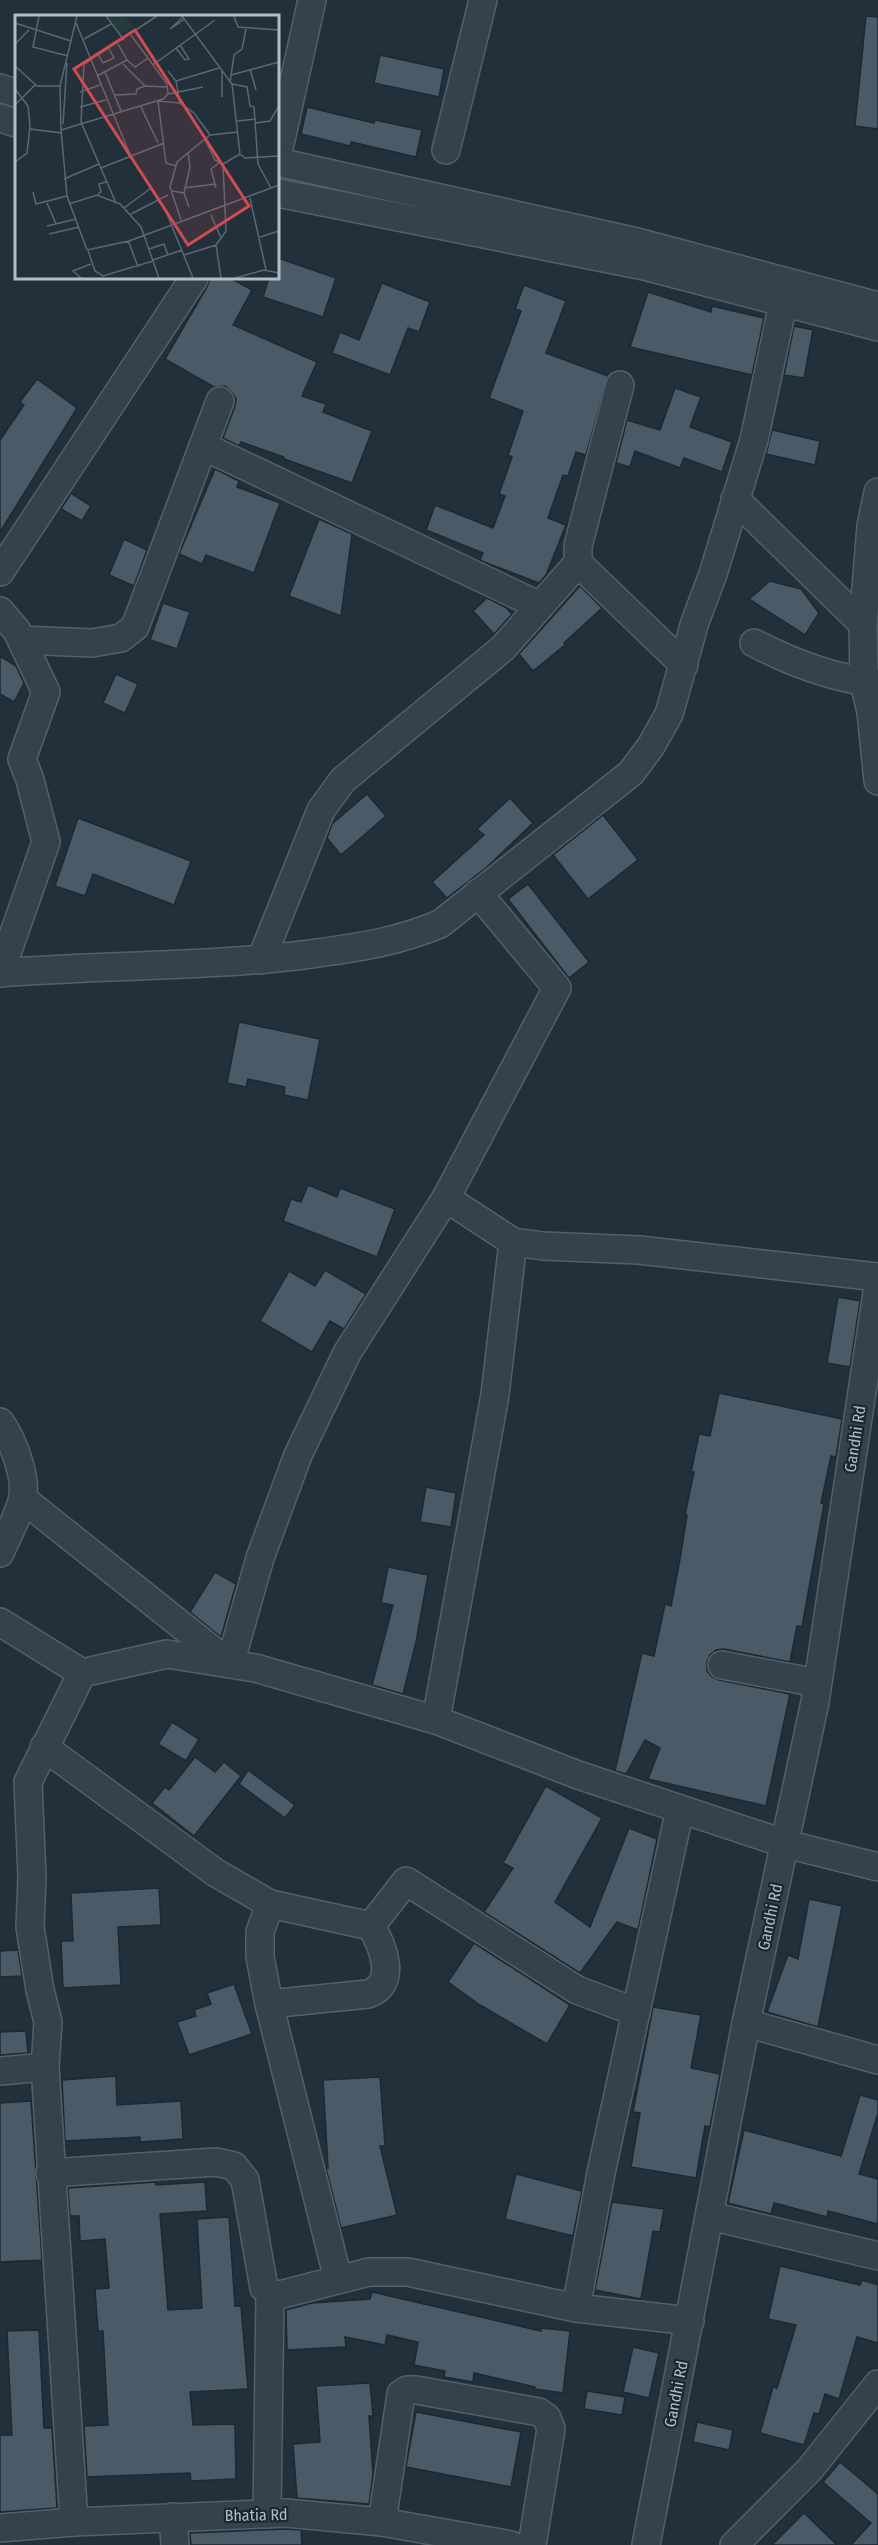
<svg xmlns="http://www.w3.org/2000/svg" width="878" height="2545" font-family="'Fira Sans Condensed',sans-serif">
  <rect width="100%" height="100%" fill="#22303b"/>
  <g fill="#4a5b67" stroke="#1d2932" stroke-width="1.5">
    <path d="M866,16l12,1v112l-23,-3z"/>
    <path d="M380,55l64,14 -5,28 -65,-14z"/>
    <path d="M307,107l67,16 1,-3 47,10 -6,27 -65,-15 -1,4 -49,-12z"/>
    <path d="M278,258l58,20 -13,39 -60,-20 6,-19h9z"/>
    <path d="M210,278h20l22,12 -19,35 84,37 -15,34 24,8 -3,8 49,19 -20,52 -68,-24v-2l-43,-15 -2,4 -16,-8 12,-32 1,-7 -4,-7 -7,-6 -11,1 -49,-28 42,-72z"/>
    <path d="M382,283l48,19 -11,30 -11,-4 -18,47 -58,-22 8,-21 19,8z"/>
    <path d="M524,285l42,16 -20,52 62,23 -22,79 -10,-3 -8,24 -5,-1 -15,43 18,7 -20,50 -7,8 -55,-21 -4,-2 3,-7 -57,-23 9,-25 58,23 12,-32 -6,-2 13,-37 -4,-2 15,-44 -34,-13 32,-87 -6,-2z"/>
    <path d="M648,292l63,20 1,-6 52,12 -12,57 -122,-28z"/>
    <path d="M794,326l19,4 -9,48 -20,-3z"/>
    <path d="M37,379l40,29 -77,124v-92l24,-35 -4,-3z"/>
    <path d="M675,388l26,9 -11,30 42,15 -10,30 -38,-14 -4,10 -45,-17 -5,16 -14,-4 11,-43 33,10z"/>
    <path d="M772,430l48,11 -5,24 -49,-11z"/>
    <path d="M215,469l24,12 -2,6 43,16 -26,70 -48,-18 -4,9 -23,-10z"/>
    <path d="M71,493l20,13 -9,15 -21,-12z"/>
    <path d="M319,519l33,15 -11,82 -52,-20z"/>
    <path d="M124,539l23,11 -13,36 -25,-11z"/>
    <path d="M770,581l31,8 18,24 -14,22 -56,-36z"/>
    <path d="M580,586l22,22 -38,35 1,2 -32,26 -14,-17z"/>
    <path d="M487,598l18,9 7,7 -18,20 -21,-23z"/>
    <path d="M163,603l27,9 -13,37 -27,-9z"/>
    <path d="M0,656l16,10 8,17 -10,19 -14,-8z"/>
    <path d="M116,674l22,10 -13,29 -22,-10z"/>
    <path d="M367,794l19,22 -45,39 -14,-17 5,-14z"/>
    <path d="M510,798l23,25 -46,44 -40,31 -15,-16 52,-47 -7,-6z"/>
    <path d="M603,815l35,45 -50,39 -35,-44z"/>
    <path d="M78,818l113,43 -17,44 -81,-31 -8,22 -30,-10z"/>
    <path d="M528,884l61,78 -20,16 -61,-79z"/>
    <path d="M239,1022l81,17 -12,61 -24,-5 1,-8 -37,-8 -2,8 -19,-4z"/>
    <path d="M308,1185l29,12 3,-9 55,21 -18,48 -94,-36 8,-22 10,3z"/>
    <path d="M325,1270l41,24 -22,35 -14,-8 -18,31 -52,-31 29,-50 26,15z"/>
    <path d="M838,1297l22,4 -10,66 -23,-4z"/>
    <path d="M719,1393l123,26 -6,38 -5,-1 -10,47 3,1 -22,123 -5,-1 -7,36 -66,-13 -8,1 -6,5 -3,7v9l5,6 7,3 71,14 -24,112 -118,-27 12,-31 -15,-8 -19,34 -11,-3 27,-118 12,3 11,-52 6,2 9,-47 7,-44h-2l9,-43h-3l8,-38 11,2z"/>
    <path d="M426,1487l30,6 -5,34 -31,-5z"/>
    <path d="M388,1567l40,8 -12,67 -13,52 -31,-9 21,-80 -12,-2z"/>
    <path d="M215,1572l21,12 -15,53 -31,-25z"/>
    <path d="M172,1722l27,17 -13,22 -28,-17z"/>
    <path d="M195,1757l20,15 9,-10 17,14 -47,60 -42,-33 13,-16 4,3z"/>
    <path d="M248,1770l47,35 -10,13 -46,-34z"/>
    <path d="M546,1786l56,32 -47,84 35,25 39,-99 28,11 -19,91 -21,-8 -37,51 -96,-61 29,-44 -10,-5z"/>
    <path d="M159,1888l2,37 -43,2 3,58 -58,3 -2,-47h12l-2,-48z"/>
    <path d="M809,1899l33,7 -24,121 -51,-15 21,-57 10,4z"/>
    <path d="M474,1943l96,62 -23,39 -67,-39 -32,-23z"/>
    <path d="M18,1950l4,26 -22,1v-26z"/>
    <path d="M234,1984l18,50 -63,21 -12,-33 19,-6 -2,-6 17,-6 -4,-11z"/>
    <path d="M653,2007l48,8 -10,53 29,6 -10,53 -5,-1 -9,52 -65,-11 9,-54 -7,-1z"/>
    <path d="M26,2031l2,22 -28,2v-23z"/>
    <path d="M116,2076l1,29 64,-4 2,38 -43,3v-5l-75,4 -3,-61z"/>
    <path d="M380,2077l5,69h-5l17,69 -56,13 -15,-60h2l-5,-88z"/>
    <path d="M860,2095l18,5v13l-19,61 19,5v45l-50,-13 -1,6 -53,-14 -3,11 -43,-11 16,-73 97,26z"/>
    <path d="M31,2101l11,159 -42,2v-159z"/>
    <path d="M516,2174l66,17 -9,45 -68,-17z"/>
    <path d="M156,2182v3l49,-3 2,29 -47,3 8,96 34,-2 -5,-89 32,-2 6,89h6l7,83 -58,3 3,33 42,-1 1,55 -45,2 -1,-8 -103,4 -3,-51 24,-1 -5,-94h-5l-3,-42 14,-1 -4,-49 -25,2 -1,-25h-9l-2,-28z"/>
    <path d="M612,2202l52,7 -4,23 -7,-1 -12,68 -46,-9z"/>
    <path d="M780,2266l80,19 2,-5 16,5v58l-21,-6 -18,62 -14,-5 -6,20 -5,-1 -10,32 -44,-12 13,-46 4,1 19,-63 -28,-6z"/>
    <path d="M372,2292l169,39v-3l29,3 -7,62 -29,-4 1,-2 -61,-14 -1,9 -29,-5 1,-6 -31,-6 4,-23 -31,-7 -2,10 -40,-8 1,10 -59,3 -1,-40 26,-7 58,-4z"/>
    <path d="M39,2330l5,98h8l5,80 -57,4v-77h12l-5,-104z"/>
    <path d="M633,2347l26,6 -10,45 -26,-6z"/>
    <path d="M370,2383l3,33h-4l4,58 -4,30 -72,-6 -4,-54 27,-2 -4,-56z"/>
    <path d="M587,2391l38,6 -3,18 -38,-6z"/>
    <path d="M416,2412l105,20 -10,55 -105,-20z"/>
    <path d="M697,2422l36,8 -4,20 -36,-8z"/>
    <path d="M840,2462l38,32v51h-27l20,-22 -48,-41z"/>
    <path d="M804,2513l33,32h-65z"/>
    <path d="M286,2529l15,1 1,15h-111l-1,-12z"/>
  </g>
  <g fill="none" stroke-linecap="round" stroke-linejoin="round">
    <defs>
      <g id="minor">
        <path d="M0,88l16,5"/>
        <path d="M0,118l16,5"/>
        <path d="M446,150l37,-150"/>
        <path d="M278,153l34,-153"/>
        <path d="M278,162l359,80 241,64"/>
        <path d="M278,193l366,73 234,61"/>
        <path d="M620,385l-42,161v17l106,102"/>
        <path d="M203,446l337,160"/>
        <path d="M878,492l-7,34 -8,98 1,58 7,30 7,69"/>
        <path d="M735,499l128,125"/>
        <path d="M0,572l194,-294"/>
        <path d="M0,611l17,20 29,61 -24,67 8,21 16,62 -46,131c104,-8 208,-6 311,-19 49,-7 82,-11 129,-30l191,-151 20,-27 18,-32 26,-92 18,-48 41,-134 29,-136"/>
        <path d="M22,640l70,3 29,-5 14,-11 85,-226"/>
        <path d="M754,643c39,20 80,36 124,40"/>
        <path d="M261,960l60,-150 22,-30 160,-132 75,-85"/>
        <path d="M446,1198l67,44 30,4 96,4 239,27"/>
        <path d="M0,1422c13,18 28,57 22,79 -5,18 -15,35 -22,52"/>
        <path d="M23,1499l207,165 30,-106 38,-103 49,-102 99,-155 111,-210 -79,-95"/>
        <path d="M0,1622l82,51"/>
        <path d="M722,1665l95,18"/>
        <path d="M436,1720l59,-325 18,-153"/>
        <path d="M44,1747l172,126 54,31 101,22 35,-45 171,109 59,22"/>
        <path d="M270,1904l-10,28v25l9,47 69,275"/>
        <path d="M269,2004l99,-10c30,-10 15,-48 3,-68"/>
        <path d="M746,2023l132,37"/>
        <path d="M45,2067l29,455"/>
        <path d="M0,2071l45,-4 3,-45 -8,-32 -10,-63 2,-50 -4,-95 54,-109 85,-19 88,14 181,52 142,55 208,69 92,23"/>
        <path d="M50,2173l166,-11 18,4 11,14 19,108 6,5 9,2 90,-23h39l168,36 114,13"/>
        <path d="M710,2216l168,40"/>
        <path d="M576,2308l25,-135 79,-364"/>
        <path d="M267,2514l3,-221"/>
        <path d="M173,2517l2,28"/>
        <path d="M382,2522l19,-128 6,-4h9l123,22 8,6 4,11 -19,116"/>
        <path d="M0,2528l74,-6 212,-9 96,9 129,23"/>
        <path d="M646,2545l100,-522 69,-321 63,-416"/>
        <path d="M734,2545l76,-76 68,-85"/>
      </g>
    </defs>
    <use href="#minor" stroke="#546069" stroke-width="30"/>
    <use href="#minor" stroke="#36424b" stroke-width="27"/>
  </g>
  <g text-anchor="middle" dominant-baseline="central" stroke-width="4.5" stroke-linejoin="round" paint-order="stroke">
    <g font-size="16" fill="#b1bdc7" stroke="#1b2730">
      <text transform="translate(855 1439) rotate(-81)">Gandhi Rd</text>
      <text transform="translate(770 1917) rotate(-78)">Gandhi Rd</text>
      <text transform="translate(676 2394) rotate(-79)">Gandhi Rd</text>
      <text transform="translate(256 2515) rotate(-1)">Bhatia Rd</text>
    </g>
  </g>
  <g transform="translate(15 15)">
    <rect width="264" height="264" fill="#22303b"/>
    <path d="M93,1h17l8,10 -12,9z" fill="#243c3b"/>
    <path fill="none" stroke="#5b6873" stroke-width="1.5" d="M24,1l-6,31 35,9M62,1l-17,70 1,44 6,66 20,54M91,1l18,24M167,1l50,68 8,70 -17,10 3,67 -10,14 -32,10M219,1l4,11 41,3M168,2l-13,12 15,-10M0,8l56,18M61,8l55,134 34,52 28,69M116,20l22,30M69,24l27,-15M0,29l14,-14M103,29l9,16M161,33l9,12 4,-1 -9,-14M83,39l5,9 11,-5 -5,-9M108,49l22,22M0,51l22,20h23M235,54l6,21M153,56l8,10 4,22 14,10 16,22M90,57l16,39M216,60l48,-13M82,61l30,-16 8,7 13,-9M161,66l43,-13M215,68l4,-28 8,-6 4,-20M217,69l15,3 3,19 4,1 4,57 13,24M0,74l13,17 2,20 -3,27 -12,9M65,77l20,-7M153,79l35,-7M100,80l21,-1 1,-5 8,-3 22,1M207,82v-26M0,90l20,-20M65,92l26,-7M126,92l17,36M222,106l19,-2M241,108l14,-2 9,-15M48,109l4,-61M15,114l32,4M46,115l102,-31 5,-5 -1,-10 -14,-19 62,-45M190,124l10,21 8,4M225,139l5,4 34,-2M161,151l-10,-3 -8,-62 22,2M86,153l63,-25M49,164l35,-15M169,173l31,-4M201,173l-5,-19 8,-6M157,176l12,2 5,14M18,177l3,12 31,-8M169,178l6,-26 -2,-15M83,179l3,-2 -2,-8 7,-2M235,183l16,72M32,188l9,21M101,188l-35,-81 3,-58 73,-48M54,189l28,-9 23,9 21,23 18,51M109,193l27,-20M116,199l37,-19M196,200l10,23M166,205l-11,-33 7,-25 33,-27 28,-3M32,211l29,-7M34,219l30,-7M245,222l19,-6M113,225l10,27M201,230l5,33M134,234l15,-5 4,11M72,235l42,-9 150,-56M73,235l7,21 8,5 50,-15M138,245l29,-10M66,263l-8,-7 18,-7M220,263l29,-8 15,3"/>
    <path fill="#cd4d50" fill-opacity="0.15" stroke="#cd4d50" stroke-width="3" d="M120,15l114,176 -61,39 -114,-176z"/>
    <rect width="264" height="264" fill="none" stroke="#b1bdc7" stroke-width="3"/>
  </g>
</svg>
